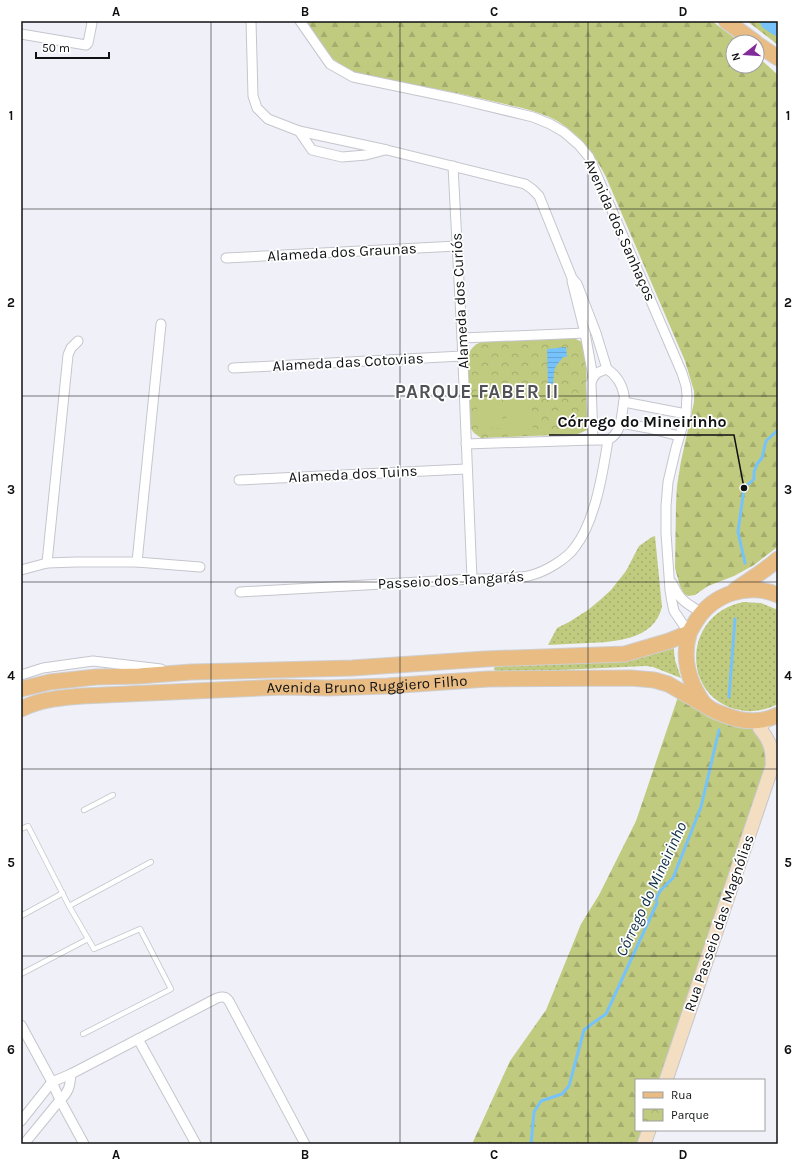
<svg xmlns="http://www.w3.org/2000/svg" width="799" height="1165" font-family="Karla,sans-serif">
  <defs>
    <pattern id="grass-dots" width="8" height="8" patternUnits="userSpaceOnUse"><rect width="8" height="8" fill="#c0cb7f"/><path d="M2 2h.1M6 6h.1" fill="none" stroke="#a4ad6d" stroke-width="1.8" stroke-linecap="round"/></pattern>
    <pattern id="forest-firs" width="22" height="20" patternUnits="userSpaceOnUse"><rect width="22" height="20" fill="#c0cb7f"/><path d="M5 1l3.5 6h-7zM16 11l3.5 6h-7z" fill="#a4ad6d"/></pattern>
    <pattern id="park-crowns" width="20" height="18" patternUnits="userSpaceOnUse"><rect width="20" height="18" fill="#c0cb7f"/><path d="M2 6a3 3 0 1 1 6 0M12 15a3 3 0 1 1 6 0" fill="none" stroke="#a4ad6d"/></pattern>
    <pattern id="water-rules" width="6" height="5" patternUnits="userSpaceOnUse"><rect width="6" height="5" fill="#76c3fb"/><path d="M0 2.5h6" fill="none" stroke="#65a6d6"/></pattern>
  </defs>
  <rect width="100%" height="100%" fill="#f0f1f8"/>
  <g fill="url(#grass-dots)">
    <path d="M655,536l7,71c-8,33 -47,35 -74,36 -14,1 -27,1 -40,2l9,-17 12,-6 19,-12 12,-10 11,-10 15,-19 13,-25 13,-9z"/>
    <path d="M743,602l18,1 17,7v94c-12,6 -25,9 -38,6 -59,-11 -59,-95 3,-108z"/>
    <path d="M673,643l2,17 6,18 -28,-11 -7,-1 -149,7 -3,-4 1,-3z"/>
  </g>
  <g fill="url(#forest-firs)">
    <path d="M307,21h405l28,21h-7v24h24v-10l21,19v467l-2,6 -22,17 -20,11 -26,10 -13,9 -7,1 -4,-2 -4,-8 -5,-18 1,-64 1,-18 4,-25 13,-59v-11l-9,-30 -79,-184c-11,-22 -25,-41 -47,-55 -19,-11 -42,-15 -63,-20 -45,-11 -90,-19 -135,-27 -16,-7 -30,-15 -40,-29 -5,-8 -9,-17 -14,-25z"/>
    <path d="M747,21h31v24z"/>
    <path d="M680,691l28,16 57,13 7,33 -106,327h-30v50h13l-5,14h-172l38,-83 36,-51 35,-86 18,-29 37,-74z"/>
  </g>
  <path fill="url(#park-crowns)" d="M574,338l8,4 3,4 4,81 -2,3 -9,4 -97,4 -7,-5 -5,-7 -1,-70c3,-8 6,-11 13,-14z"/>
  <g fill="#c0cb7f">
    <path d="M501,375l2,53 -25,1 -2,-53z"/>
    <path d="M531,387l2,46 -26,1 -2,-46z"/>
  </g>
  <path fill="url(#water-rules)" d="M566,347l1,10h-4c-2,4 -4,4 -6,8 -4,4 -3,13 -4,19h-5l-1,-35z"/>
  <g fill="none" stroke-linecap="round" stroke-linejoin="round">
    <g stroke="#76c3fb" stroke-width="3">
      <path d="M745,563l-7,-31 6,-44 10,-9v-7l3,-8 5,-6 4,-17 12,-11"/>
      <path d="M729,697l6,-78"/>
      <path d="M531,1144l3,-32 7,-11 21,-7 7,-8 15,-56 9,-7 13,-9 51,-111 -1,-4 4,-8 13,-13 28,-71 18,-77"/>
    </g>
    <path stroke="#76c3fb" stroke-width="18" d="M769,21l9,6"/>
    <defs>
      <g id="lane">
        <path d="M84,810l29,-15"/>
        <path d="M21,829l7,-3 41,80 25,43 46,-20 31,60 -88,45"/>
        <path d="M69,906l82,-44"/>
        <path d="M21,916l42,-23"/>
        <path d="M21,974l67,-35"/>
      </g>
      <g id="street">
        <path d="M300,21l30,43 23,13 101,21 79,19 17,7 14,8 15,13 10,12 93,216 4,13 1,9 -1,19 -10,34 -8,34 -2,24v27l4,57 2,12 2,9 15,22"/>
        <path d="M21,34l65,11 2,-2 4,-20 -1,-2"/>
        <path d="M299,131l13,19 30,7 24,-2 19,-5"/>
        <path d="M453,166l9,172 10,241"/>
        <path d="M226,258l231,-12"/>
        <path d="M572,281l13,52 8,44"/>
        <path d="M462,338l123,-5"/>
        <path d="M233,368l229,-12"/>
        <path d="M624,402l62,12"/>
        <path d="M621,423l27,5 31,8"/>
        <path d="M593,440l-2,-57c3,-10 7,-11 16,-14"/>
        <path d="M466,444l127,-4h15"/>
        <path d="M239,480l227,-11"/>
        <path d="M137,562l24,-238"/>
        <path d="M47,563l21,-208 3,-7 7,-7"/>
        <path d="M21,570l26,-7 29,-1h61l63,5"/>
        <path d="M672,583c9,19 13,19 30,30"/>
        <path d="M240,592l232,-13c16,0 32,0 48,-2 4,0 9,-1 12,-2 14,-4 35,-16 43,-28 20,-25 28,-75 33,-107 13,-7 13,-20 15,-33 0,-4 2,-8 1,-12 -2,-11 -8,-20 -17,-26l-11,-36 -19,-49 -5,-6 -33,-82 -7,-7 -7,-5 -138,-34 -88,-19 -31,-12 -11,-11 -4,-12 -2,-75"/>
        <path d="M21,675l22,-7 50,-7 68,8"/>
        <path d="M21,1025l31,57 8,18 24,44"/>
        <path d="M138,1039l58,105"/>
        <path d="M21,1121l31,-39 19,-8 146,-76c7,-2 10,-1 13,5l75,141"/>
        <path d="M24,1144l36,-44c9,-8 10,-14 11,-26"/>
      </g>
      <g id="secondary">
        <path d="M765,720l-5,9c9,10 13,20 12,33"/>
        <path d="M666,1080l112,-331"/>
        <path d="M644,1144l5,-14"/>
      </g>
      <g id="primary">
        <path d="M726,21l29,21"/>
        <path d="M757,44l21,14"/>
        <path d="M735,590c14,-10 30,-19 43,-31"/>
        <path d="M778,595c-30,-13 -65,-1 -82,26 -2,4 -6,9 -7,13 -5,17 -3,35 4,51 3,6 10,19 15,22 5,4 12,6 17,8 17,7 36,8 53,0"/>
        <path d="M21,689l29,-7 46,-5 43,-1 52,-4 161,-4 133,-9 140,-5 44,-13 20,-8"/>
        <path id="s1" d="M21,709c19,-10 40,-11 61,-13l201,-9 44,1 60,-2 101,-7 143,-1 23,2 14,4 40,23"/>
      </g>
    </defs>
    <use href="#lane" stroke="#c5c6cd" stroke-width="6"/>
    <use href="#street" stroke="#c5c6cd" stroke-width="11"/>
    <use href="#secondary" stroke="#c5c6cd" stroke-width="15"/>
    <use href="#primary" stroke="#cfcfd0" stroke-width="17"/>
    <use href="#lane" stroke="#fff" stroke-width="4.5"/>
    <use href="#street" stroke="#fff" stroke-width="9"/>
    <use href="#secondary" stroke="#f4dec1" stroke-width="13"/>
    <use href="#primary" stroke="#e8bc83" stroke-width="15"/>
  </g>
  <path fill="none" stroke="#101113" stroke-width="1" stroke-opacity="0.55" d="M211,21v1123M400,21v1123M588,21v1123M21,209h757M21,396h757M21,582h757M21,769h757M21,956h757"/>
  <g text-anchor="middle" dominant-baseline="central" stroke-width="3.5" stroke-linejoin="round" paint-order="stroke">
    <g font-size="15" fill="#101113" stroke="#fff">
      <text transform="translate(620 230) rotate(66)">Avenida dos Sanhaços</text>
      <text transform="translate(342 252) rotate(-3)">Alameda dos Graunas</text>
      <text transform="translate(460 301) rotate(-93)">Alameda dos Curiós</text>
      <text transform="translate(348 362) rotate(-3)">Alameda das Cotovias</text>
      <text transform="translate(353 474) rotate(-3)">Alameda dos Tuins</text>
      <text transform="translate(451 580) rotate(-3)">Passeio dos Tangarás</text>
      <text stroke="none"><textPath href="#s1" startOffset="348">Avenida Bruno Ruggiero Filho</textPath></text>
      <text transform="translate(719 923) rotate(-71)">Rua Passeio das Magnólias</text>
    </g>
    <g font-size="16" font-style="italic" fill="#0c2e44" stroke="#fff">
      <text transform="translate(651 889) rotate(-65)">Córrego do Mineirinho</text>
    </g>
    <g font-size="19" font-weight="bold" letter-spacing="1" fill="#505156" stroke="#fff">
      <text x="477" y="392">PARQUE FABER II</text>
    </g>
  </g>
  <path fill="none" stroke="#101113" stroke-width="1.5" d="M744 488L734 435H549"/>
  <circle fill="#101113" stroke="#fff" stroke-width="1.5" cx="744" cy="488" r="4"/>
  <g font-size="16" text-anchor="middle" font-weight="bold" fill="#101113" stroke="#fff" stroke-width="3.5" stroke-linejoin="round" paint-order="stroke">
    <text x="642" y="427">Córrego do Mineirinho</text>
  </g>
  <rect width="799" height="1165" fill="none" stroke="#ffffff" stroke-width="44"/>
  <rect x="635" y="1079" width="130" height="52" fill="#ffffff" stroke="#9fa0a1"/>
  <rect x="643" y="1092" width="20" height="6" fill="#e8bc83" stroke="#9fa0a1"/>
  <text x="671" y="1099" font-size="12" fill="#101113">Rua</text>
  <rect x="643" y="1109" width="20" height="12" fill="url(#park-crowns)" stroke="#9fa0a1"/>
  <text x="671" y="1119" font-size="12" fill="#101113">Parque</text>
  <g transform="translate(745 54) rotate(253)"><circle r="19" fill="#ffffff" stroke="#9fa0a1"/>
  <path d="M0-3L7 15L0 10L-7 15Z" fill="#822c9a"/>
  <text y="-6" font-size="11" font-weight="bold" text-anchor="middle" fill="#101113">N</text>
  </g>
  <path d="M36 52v6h73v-6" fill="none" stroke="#101113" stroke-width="2"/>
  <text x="42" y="52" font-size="12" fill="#101113" stroke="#ffffff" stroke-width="3" paint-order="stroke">50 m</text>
  <rect x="22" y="22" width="755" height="1121" fill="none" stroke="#101113" stroke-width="1.5"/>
  <g font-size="13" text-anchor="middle" font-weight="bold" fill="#101113">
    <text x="116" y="16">A</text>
    <text x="305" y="16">B</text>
    <text x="494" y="16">C</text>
    <text x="683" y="16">D</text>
    <text x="11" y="120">1</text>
    <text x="788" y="120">1</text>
    <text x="11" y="307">2</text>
    <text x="788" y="307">2</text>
    <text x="11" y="494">3</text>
    <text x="788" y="494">3</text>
    <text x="11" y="680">4</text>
    <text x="788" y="680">4</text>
    <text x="11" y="867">5</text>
    <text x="788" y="867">5</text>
    <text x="11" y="1054">6</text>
    <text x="788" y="1054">6</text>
    <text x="116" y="1159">A</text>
    <text x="305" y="1159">B</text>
    <text x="494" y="1159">C</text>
    <text x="683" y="1159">D</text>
  </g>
</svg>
